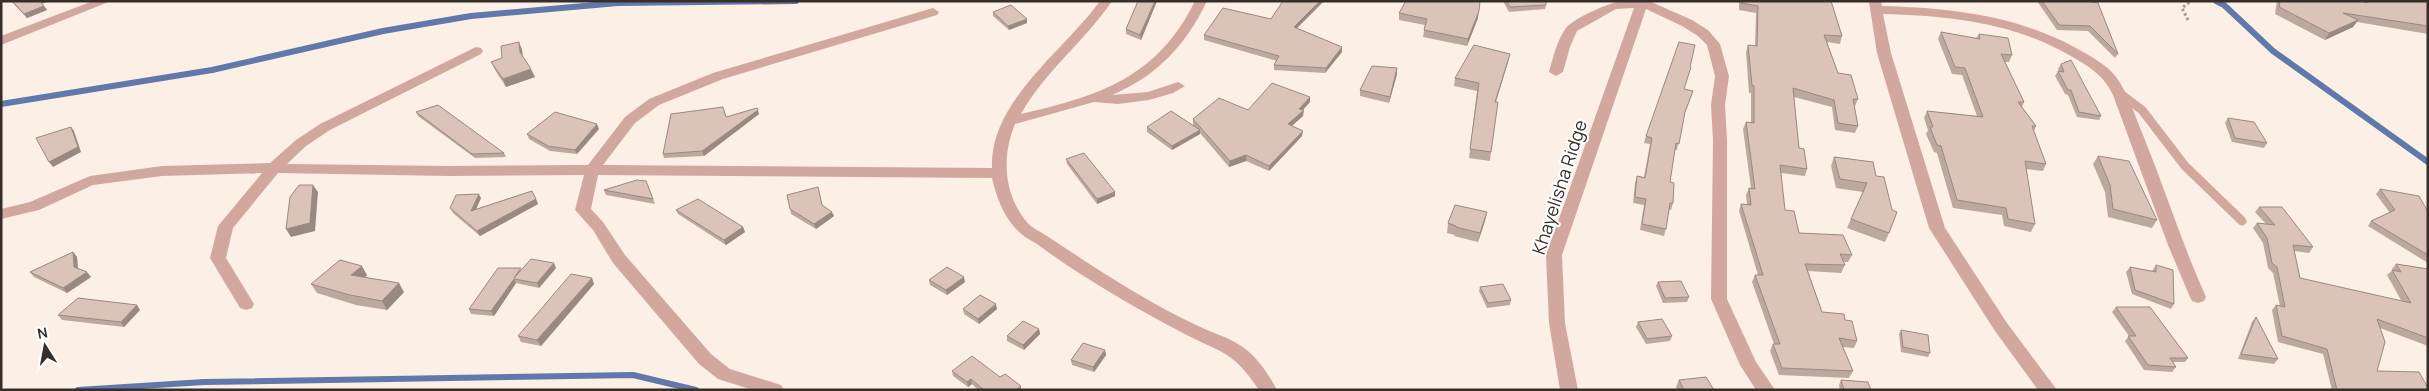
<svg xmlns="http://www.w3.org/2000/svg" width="2429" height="391" font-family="Manrope,sans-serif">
  <rect width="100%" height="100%" fill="#fcefe6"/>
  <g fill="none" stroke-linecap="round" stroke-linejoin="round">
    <g stroke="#6178aa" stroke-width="6">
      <path d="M2216,1l8,4 49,46 155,111"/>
      <path d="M1,104l211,-34 171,-39 88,-15 147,-13 178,-2"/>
      <path d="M78,390l126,-8 429,-7 63,15"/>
    </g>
    <path stroke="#a69b93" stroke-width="3" stroke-dasharray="2.5 2.5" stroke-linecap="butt" d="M2188,20l-6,-12 9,-7"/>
    <path stroke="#d2a79e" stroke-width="9" d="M2118,92l24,18 43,56 57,55"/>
    <g fill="#d2a79e" fill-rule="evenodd">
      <path d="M93,1h18l-110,44v-9z"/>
      <path d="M1100,1h12c-27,40 -68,71 -91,113 78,-18 136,-36 174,-113h12c-21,44 -50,75 -95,94l36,-3 30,-10 7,4 -12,7 -24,7 -31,4 -24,-2 -79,22c-13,32 -12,68 11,97 6,8 16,11 24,17 47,31 95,63 146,87 16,8 34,12 48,23 14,10 25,27 33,42h-18c-27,-41 -39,-37 -78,-58 -49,-26 -96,-53 -140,-85 -8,-6 -18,-10 -25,-18 -13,-14 -20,-33 -24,-51l-394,-3 -7,34 12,13 22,33 86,99 19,15 51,16 3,5h-31l-35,-11 -19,-15 -86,-101 -20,-33 -18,-20 9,-35 -135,1 -171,-3 -45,55 -7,30 28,46 -2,4 -6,2 -6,-2 -30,-50 8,-32 44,-53 -100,3 -69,9 -54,25 -38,9v-10l29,-7 60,-26 72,-10 108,-3 26,-23 24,-16 156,-77 5,1 2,3 -2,3 -151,76 -24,16 -19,18 162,2 139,-1 37,-48 24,-18 64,-26 220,-65 6,4 -2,3 -214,64 -64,26 -24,18 -32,42 389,3c-3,-66 72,-117 108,-167z"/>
      <path d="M1623,1h26l43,19 16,10 12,14 9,32 -4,29 2,35v159l29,63 19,28h-19l-16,-25 -29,-66 2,-159 -2,-35 4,-29 -8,-31 -9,-9 -16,-10 -36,-17 -84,246 3,68 13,67h-18l-11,-67 -3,-68 88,-247 -18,1 -39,22 -7,16 -7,25 -7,4 -7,-4c4,-14 8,-32 17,-44 8,-10 44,-26 57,-27z"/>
      <path d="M1881,1l1,5c68,2 134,9 194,42 14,8 30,16 40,29 12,16 19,39 27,58 22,54 39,109 63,162l-2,4 -6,2 -6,-2 -2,-4 -22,-52 -55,-150c-9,-20 -26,-30 -44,-40 -58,-33 -120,-39 -186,-41l8,39 54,175 62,95 50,67h-19l-43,-59 -66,-103 -52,-175 -8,-51z"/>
    </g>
  </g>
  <g fill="#bda89f">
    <path d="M11,1l31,3 5,6 -20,8z"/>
    <path d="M1138,1h19l-16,39 -15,-6v-5z"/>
    <path d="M1283,1h41l-27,27 45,19v5l-17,21 -51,-3v-5l3,-4 -73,-21v-5l67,-16z"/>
    <path d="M1503,1h43v4l-1,4 -36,3z"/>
    <path d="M1739,1h92l11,35 -2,8 -13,-2 11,31 20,26 -3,7h-1l4,20 -3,7 -20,-3 -3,-23 -38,-10 5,51 8,21 -2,7 -24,-3 4,37 14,23 53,22 -4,7h-5l2,3 -4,8 -33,-2 14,41 23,8 12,21 -3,7 -11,-1 10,24 -4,7 -70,-3 -9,-24 3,-7h1l-22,-62 3,-7h3l-19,-64 2,-7 6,1 -1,-10 3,-7h2l-8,-59 3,-7h5v-29h-2l-3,-41 2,-7 7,1 1,-33 -17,-3z"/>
    <path d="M2037,1h48l33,53 -3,4 -27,-27 -31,-1z"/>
    <path d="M2277,1h151v33l-71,-12 -4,5 -28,13 -50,-26z"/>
    <path d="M993,12l34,11 -18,7 -16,-14z"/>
    <path d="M1399,13l79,5 -11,28 -44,-9 2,-12 -26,-5z"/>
    <path d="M1941,32l35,6 3,-4 33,21 -3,7h-4l19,40 -2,5 14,19 -2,5 12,33 -3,7 -17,-2 9,55 -4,8 -27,-6 -2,-11 -49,-7 -16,-55 -3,-1 -8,-18 2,-4 -4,-12 3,-7 50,5 -15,-41 -10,-1 -14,-35z"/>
    <path d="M519,42l3,8 1,7 12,20 -29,10 -11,-17 -4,-8 11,-4z"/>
    <path d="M1508,62l-12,40 -5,50 -1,9 -21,-3 8,-67 -23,-5 1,-8z"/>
    <path d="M2061,64l40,52 -2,4 -22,-3 -9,-22 -3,-1 -10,-18 3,-5h1l-1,-2z"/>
    <path d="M1397,68v6l-8,29 -29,-7v-6z"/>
    <path d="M1684,89l9,2 -9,24 -7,35h-2l-5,32 3,21 -2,7h-2l-3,19 -2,7 -24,-6 4,-25 -11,-2 2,-20 2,-7 7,1 6,-33 -6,-1 2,-7z"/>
    <path d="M1310,97v5l-7,8v6l-11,10 10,10 -33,35 -23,-10 -17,6 -29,-34v1l-28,16 -25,-18v-5l46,-2v-6l55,-9z"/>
    <path d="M416,112l88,41 2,4 -31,1 -57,-42z"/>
    <path d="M759,114l-55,42 -40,2 -1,-4 63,-37z"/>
    <path d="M2228,118l39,25 -3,5 -32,-6 -7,-19z"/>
    <path d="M599,129l-22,25 -27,-3 -21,-12 -2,-5z"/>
    <path d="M2098,156l59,64 -5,8 -44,-11 -3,-25 -12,-28z"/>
    <path d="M1834,157l39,5 16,71 -4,9 -38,-14 16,-36 -27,-4 -5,-22z"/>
    <path d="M1066,160l49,36 -18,8 -30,-40z"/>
    <path d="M646,181l9,23 -49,-9 -2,-5z"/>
    <path d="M2380,189l48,23v51l-60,-37 3,-5 19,-8 -14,-19z"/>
    <path d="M532,191l6,13 -58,32 -27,-23 -3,-5 31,-10 -5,11z"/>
    <path d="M822,205l12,11 -18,13 -25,-15 -1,-5z"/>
    <path d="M2259,207l54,40 -4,6 -15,-2 6,27 102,24 -15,-27 6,-5 -1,-1 4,-5 32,5v77l-48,-18 -3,43 51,19h-96l-9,-36 -45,-12 -6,-32 4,-5 4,1 -7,-33 -5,-5 -5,-25 -10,-15 4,-5 9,1 -11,-12z"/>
    <path d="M676,210l67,17 2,5 -19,13 -48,-31z"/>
    <path d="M1485,221l-7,21 -24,-6 1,-1 -8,-2 1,-10z"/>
    <path d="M73,252l4,5 1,11 13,9 -24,16 -33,-16 -4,-5z"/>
    <path d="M2156,265l18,39 -3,5 -39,-15 -6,-22 4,-5 22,4z"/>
    <path d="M556,268l-17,20 -23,-5 -22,33 -23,-2 -2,-5 53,-40z"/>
    <path d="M367,275l-2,3 39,14 -17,18 -31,-5 -39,-12 -6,-9z"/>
    <path d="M929,280l36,2 -18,13 -17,-10z"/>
    <path d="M1658,282l31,15 -2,5 -24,1 -7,-17z"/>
    <path d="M594,284l-53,62 -20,-4 -3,-6z"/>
    <path d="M1480,287l31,13 -1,5 -23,3 -8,-17z"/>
    <path d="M2116,307l72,51 -3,4h-12l3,5 -4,5 -28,-2 -19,-29 4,-5 -17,-24z"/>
    <path d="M963,309h34l-18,15 -15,-10z"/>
    <path d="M140,310l-16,17 -62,-7 -4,-5z"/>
    <path d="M2256,317l22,42 -4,5 -36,-5 14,-37z"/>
    <path d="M1638,322l34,14 -2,5 -24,3 -10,-17z"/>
    <path d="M1039,329l1,5 -16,16 -17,-9v-5z"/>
    <path d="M1901,330l29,23 -2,4 -27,-5 -2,-18z"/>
    <path d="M1105,350l1,5 -12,17 -22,-7 -1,-5z"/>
    <path d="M952,371l69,19h-43l-6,-6 -4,3 -15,-11z"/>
    <path d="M1679,380l35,10h-36l-2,-3z"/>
    <path d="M1841,380l30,10h-31l-1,-5z"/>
  </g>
  <g fill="#9a8882">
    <path d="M39,1h11l-9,3z"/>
    <path d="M1155,1h2l-16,39 -1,-5z"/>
    <path d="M1320,1h4l-31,31 1,-5z"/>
    <path d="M44,6l3,4 -20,8 -3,-4z"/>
    <path d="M1479,11l-1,7 -11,28 1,-7z"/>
    <path d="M1027,19v4l-18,7 -1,-4z"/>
    <path d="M2358,20l-5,7 -28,13 4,-7z"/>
    <path d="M519,42l3,8 1,10 -3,-8z"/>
    <path d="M1342,47v5l-17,21 1,-5z"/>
    <path d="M1510,54l-2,8 -15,48 2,-8z"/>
    <path d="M1397,68v6l-8,29 1,-6z"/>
    <path d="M531,69l4,8 -29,10 -3,-8z"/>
    <path d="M1310,97v5l-11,12v-5z"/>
    <path d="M758,110l1,4 -55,42 -2,-5z"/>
    <path d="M1304,110l-1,6 -16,14 1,-6z"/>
    <path d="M597,124l2,5 -22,25 -2,-4z"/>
    <path d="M71,127l3,4 7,21 -28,15 -4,-5z"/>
    <path d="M1200,130v4l-28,16v-4z"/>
    <path d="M1303,131l-1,5 -33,35v-5z"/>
    <path d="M1246,155v6l-17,6 1,-6z"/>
    <path d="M313,185l5,7 -3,39 -24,6 -5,-8z"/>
    <path d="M1115,192v4l-18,8v-5z"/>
    <path d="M479,194l2,4 -8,18 -2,-5z"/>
    <path d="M536,199l2,5 -58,32 -3,-5z"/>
    <path d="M832,212l2,4 -18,13 -2,-5z"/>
    <path d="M1487,212l-2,9 -7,21 2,-9z"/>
    <path d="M743,227l2,5 -19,13 -2,-5z"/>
    <path d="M73,252l4,5 1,14 -4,-4z"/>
    <path d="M554,263l2,5 -17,20 -2,-5z"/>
    <path d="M362,266l5,9 -10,10 -6,-10z"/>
    <path d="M87,272l4,5 -24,16 -4,-5z"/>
    <path d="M964,277l1,5 -18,13 -1,-5z"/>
    <path d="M592,278l2,6 -53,62 -4,-6z"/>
    <path d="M514,279l2,4 -22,33 -3,-5z"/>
    <path d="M399,283l5,9 -17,18 -5,-9z"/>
    <path d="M996,304l1,5 -18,15 -1,-5z"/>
    <path d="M137,305l3,5 -16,17 -3,-5z"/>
    <path d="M1039,329l1,5 -16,16 -1,-5z"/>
    <path d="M1105,350l1,5 -12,17 -1,-5z"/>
    <path d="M971,379l1,5 -4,3 -1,-5z"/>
    <path d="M1021,386v4h-5z"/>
  </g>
  <g fill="#dcc3b9" stroke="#9a8882">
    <path d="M12,1h28l4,5 -20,8z"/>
    <path d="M1138,1h17l-15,34 -14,-6z"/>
    <path d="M1283,1h37l-26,26 48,20 -16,21 -52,-3 5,-9 -75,-21 19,-27 48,11z"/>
    <path d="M1406,1h74l-1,10 -11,28 -44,-9 3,-11 -28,-6z"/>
    <path d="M1507,1h39v4l-36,2z"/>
    <path d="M1741,1h90l11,35 -18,-1 14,38 13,2 7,24h-5l5,27 -20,-3 -4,-23 -41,-12 6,60 5,1 3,20 -27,-4 5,45 9,1 5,22 44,2 9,20 -12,-1 5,11 -40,-1 17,48 22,2 1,6 7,1 5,20 -18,-3 14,33 -71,-3 -9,-24h7l-25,-69h8l-22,-71 10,1 -2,-17 6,1 -9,-67 8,1v-37l-2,-1 -4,-40 9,1 1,-40 -17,-3z"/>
    <path d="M2042,1h43l13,2 20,51 -28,-28 -31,-1z"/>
    <path d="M2280,1h81l6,2v-2h61v25l-85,-13 15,7 -29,13 -50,-26z"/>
    <path d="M1011,5l16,14 -19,7 -15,-14z"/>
    <path d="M1941,32l39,7 -1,-5 29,4 4,17 -11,-1 23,48h-6l18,24h-4l14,38 -21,-3 10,63 -27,-5 -2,-11 -49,-8 -16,-54 -4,-1 -7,-18h3l-6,-16 56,6 -18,-49 -10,-1z"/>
    <path d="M519,42l1,10 11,17 -28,10 -12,-17 11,-4 -1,-12z"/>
    <path d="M1679,42l16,3 -5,22h1l-7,22 9,2 -8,21 -6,32 -3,-1 -6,39 4,1 -1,20h-3l-4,26 -24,-5 4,-25 -11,-2 2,-21 8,2 7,-40 -6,-2z"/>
    <path d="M1474,45l36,9 -15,48h3l-7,50 -21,-3 9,-66 -24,-5z"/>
    <path d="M2071,60l30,56 -22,-4 -8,-22h-3l-10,-19 6,1 -3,-8z"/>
    <path d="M1372,66l25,2 -7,29 -30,-7z"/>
    <path d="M1272,83l38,14 -11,12 5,1 -16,14 15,7 -34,35 -23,-11 -16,6 -37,-42 26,-21 29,12z"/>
    <path d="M438,105l66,48 -32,1 -56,-42z"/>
    <path d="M723,107l3,10 31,-9 1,2 -56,41 -39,3 8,-40z"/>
    <path d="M1171,111l29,19 -28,16 -25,-19z"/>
    <path d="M555,112l42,12 -22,26 -27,-4 -21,-12z"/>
    <path d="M2228,118l26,4 13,21 -32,-5z"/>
    <path d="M71,127l7,20 -29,15 -13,-24z"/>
    <path d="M1084,153l31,39 -18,7 -31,-40z"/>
    <path d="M2098,156l31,5 28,59 -44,-11 -3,-24z"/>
    <path d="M1834,157l39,5 3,14 8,1 8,33 5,2 -8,21 -38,-14 16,-36 -27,-4z"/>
    <path d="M637,180l9,1 7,18 -49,-9z"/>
    <path d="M299,185h14l-3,38 -24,6 4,-32z"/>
    <path d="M818,187l4,18 10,7 -18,12 -24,-15 -3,-14z"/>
    <path d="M2380,189l39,7 9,16v43l-57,-34 24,-11z"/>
    <path d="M532,191l4,8 -59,32 -27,-23 6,-13 23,-1 -8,17z"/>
    <path d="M698,199l45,28 -19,13 -48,-30z"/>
    <path d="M1455,205l32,7 -7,21 -24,-6v-1l-8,-3z"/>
    <path d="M2259,207h23l31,40 -20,-2 7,33 111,25 -19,-33 9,2 -5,-8 32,5v69l-51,-19 8,23 -8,29 42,1 9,16v2h-91l-10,-41 -45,-13 -6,-31 9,2 -8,-40 -5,-4 -5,-25 -10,-15 18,2z"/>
    <path d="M73,252l1,15 13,5 -24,16 -33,-16z"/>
    <path d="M531,259l23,4 -17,20 -23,-4 -23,32 -22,-2 29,-41h23l-7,10z"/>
    <path d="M340,260l22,6 -11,9 48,8 -17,18 -32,-6 -39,-11z"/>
    <path d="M2156,265l17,5 1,34 -39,-14 -5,-23 26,5z"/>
    <path d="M947,267l17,10 -18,13 -17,-10z"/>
    <path d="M571,274l21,4 -55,62 -19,-4z"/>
    <path d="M1681,281l8,16 -24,1 -7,-16z"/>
    <path d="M1503,284l8,16 -23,3 -8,-16z"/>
    <path d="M980,295l16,9 -18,15 -15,-10z"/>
    <path d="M78,298l59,7 -16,17 -63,-7z"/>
    <path d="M2116,307h34l38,51h-18l6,9 -28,-2 -20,-29h8z"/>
    <path d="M2256,317l22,42 -37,-5z"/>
    <path d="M1662,319l10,17 -25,3 -9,-17z"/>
    <path d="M1023,321l16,8 -16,16 -16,-9z"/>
    <path d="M1901,330l27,5 2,18 -27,-6z"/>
    <path d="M1083,343l22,7 -12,17 -22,-7z"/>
    <path d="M972,356l28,21 5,-3 16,12 -5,4h-32l-13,-11 -4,3 -15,-11z"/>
    <path d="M1706,377l8,13h-30l-5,-10z"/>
    <path d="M1841,380l27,2 3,8h-27z"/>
  </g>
  <g text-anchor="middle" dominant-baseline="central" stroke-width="4" stroke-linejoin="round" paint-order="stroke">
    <g font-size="18" fill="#362e28" stroke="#fff">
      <text transform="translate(1559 187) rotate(-72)">Khayelisha Ridge</text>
    </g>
  </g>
  <rect width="2429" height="391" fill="none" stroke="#362e28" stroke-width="5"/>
  <g transform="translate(45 346) rotate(349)" stroke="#ffffff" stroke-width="4" paint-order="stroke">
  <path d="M0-4L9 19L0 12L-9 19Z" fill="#362e28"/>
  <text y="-8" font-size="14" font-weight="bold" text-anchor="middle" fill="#362e28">N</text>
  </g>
</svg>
